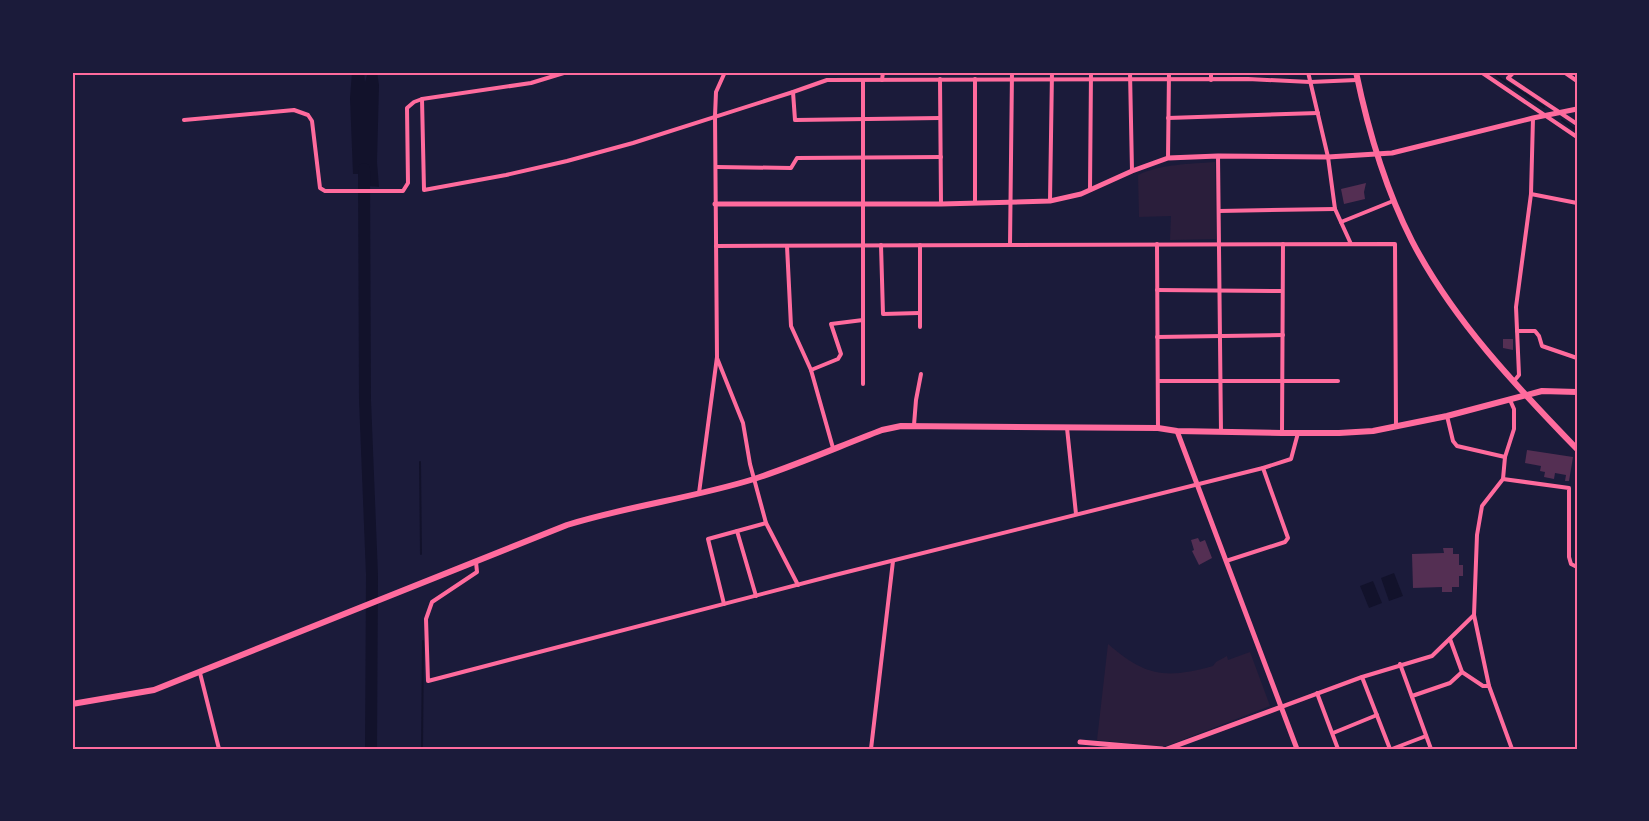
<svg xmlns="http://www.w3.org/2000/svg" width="1649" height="821" font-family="Raleway,sans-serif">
  <rect width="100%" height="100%" fill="#1b1b3a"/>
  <g fill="#2a1e3b">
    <path d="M1215,162l1,77 -46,1 1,-24 -32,1 -1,-42c23,-11 52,-11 77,-13z"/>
    <path d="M1108,644c38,33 58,35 105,22l3,-4 11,-6 1,4 22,-8 20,54 -106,41 -67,-7z"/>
  </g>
  <g fill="#12122b">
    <path d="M352,72h12l1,10 3,-10h9l2,13 -2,77 2,25c-12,-1 -17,-1 -21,-13h-5l-3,-76z"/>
    <path d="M1394,573l9,23 -14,5 -8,-23z"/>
    <path d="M1373,581l9,22 -13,5 -9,-22z"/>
  </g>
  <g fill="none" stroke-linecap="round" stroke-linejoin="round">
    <g stroke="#12122b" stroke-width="2">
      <path d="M1491,72l53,35"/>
      <path d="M1562,120l15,11"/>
      <path d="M420,462l1,92"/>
      <path d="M422,749l1,-108"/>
    </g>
    <path stroke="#12122b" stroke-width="12" d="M364,169l1,231 7,175 -1,174"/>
  </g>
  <g fill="#542f53">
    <path d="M1366,183l-2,9 1,7 -21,5 -3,-15z"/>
    <path d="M1503,339h10v11l-10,-2z"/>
    <path d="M1527,450l46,7 -4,24h-4l1,-6 -11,-2 -1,6 -10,-2 1,-5 -5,-1 1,-5 -16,-3z"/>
    <path d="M1198,538l2,4 5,-2 7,18 -13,7 -7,-14 2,-1 -3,-10z"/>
    <path d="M1443,548h10v6h6v11h4v11h-4v11h-7v5h-10v-5l-29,1 -1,-34 32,-1z"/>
  </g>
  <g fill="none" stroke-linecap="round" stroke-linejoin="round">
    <g stroke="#ff6b9d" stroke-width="4">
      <path d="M1130,72l2,99"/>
      <path d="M1211,72v8"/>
      <path d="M1308,72l20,85 7,52 16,35"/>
      <path d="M1481,72l96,65"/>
      <path d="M1514,72l-6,6 69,46"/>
      <path d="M1564,72l13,9"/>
      <path d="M940,79l1,125"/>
      <path d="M975,79v124"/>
      <path d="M882,80l1,-8"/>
      <path d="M793,92l2,28 145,-2"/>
      <path d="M422,99l2,91 82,-15 61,-14 66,-18 160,-51 34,-12 421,-1 62,3 47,-2"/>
      <path d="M1168,118l150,-5"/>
      <path d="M184,120l110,-10 14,5 4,6 8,67 5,3h78l5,-8 -1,-75 7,-6 8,-3 109,-16 36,-11"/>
      <path d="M1218,156l3,276"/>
      <path d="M1168,158l1,-86"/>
      <path d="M717,167l74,1 6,-10 144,-1"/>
      <path d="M1090,190l1,-118"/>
      <path d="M1531,194l46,9"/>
      <path d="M1050,201l2,-129"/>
      <path d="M1219,211l116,-2"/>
      <path d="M1341,222l52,-21"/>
      <path d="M1157,244l1,184"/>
      <path d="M881,245l2,69 36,-1"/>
      <path d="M920,245v82"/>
      <path d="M1010,245l2,-173"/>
      <path d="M716,246l679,-2 1,182"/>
      <path d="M787,246l4,80 20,44 22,78"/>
      <path d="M1157,290l125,1"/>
      <path d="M1517,331h18l4,5 3,10 35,12"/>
      <path d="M1157,337l126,-2"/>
      <path d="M717,358l26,65 7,41 16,59 32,62"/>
      <path d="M811,370l27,-11 3,-5 -10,-30 32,-4"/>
      <path d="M1158,381h180"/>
      <path d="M1514,381l5,-6 -3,-68 15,-113 2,-76"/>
      <path d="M863,384v-304"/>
      <path d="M1510,400l4,9v20l-9,28 -2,22 -21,27 -5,29 -3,80 15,71 23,63"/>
      <path d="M1447,416l6,25 4,5 48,11"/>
      <path d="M914,425l2,-25 5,-26"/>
      <path d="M1067,428l9,86"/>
      <path d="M1282,433l1,-189"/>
      <path d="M1503,479l66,9v69l2,7 6,3"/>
      <path d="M699,493l18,-136 -2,-241 1,-24 9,-20"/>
      <path d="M737,531l19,65"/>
      <path d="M1226,561l59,-19 3,-4 -25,-70"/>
      <path d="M476,562l1,10 -45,30 -6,17 2,62 407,-106 428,-107 28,-9 7,-26"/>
      <path d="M724,604l-16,-65 58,-16"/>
      <path d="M1450,639l12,33 21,14h6"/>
      <path d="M1400,664l31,85"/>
      <path d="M200,673l19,76"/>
      <path d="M1362,677l28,72"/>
      <path d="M1317,693l21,56"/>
      <path d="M1412,696l38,-13 12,-11"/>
      <path d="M1281,707l81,-30 70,-21 42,-41"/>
      <path d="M1333,733l44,-18"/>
      <path d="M871,749l22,-188"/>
      <path d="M1392,749l34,-13"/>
    </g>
    <g stroke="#ff6b9d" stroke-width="5">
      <path d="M715,204h226l109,-3 31,-7 51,-23 36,-13 50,-2 110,1 64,-4 141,-35 44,-9"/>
      <path d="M1177,431l120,318"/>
      <path d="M1080,742l82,7"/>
      <path d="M1167,749l114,-42"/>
    </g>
    <path stroke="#ff6b9d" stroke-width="6" d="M1356,72c12,58 29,116 56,169 41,79 104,145 165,208"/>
    <path stroke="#ff6b9d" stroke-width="6" d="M72,704l82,-14 413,-165c61,-19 126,-27 187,-46 43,-14 86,-33 128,-49l19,-4 257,2 19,3 105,2h57l34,-2 74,-15 95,-25 35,1"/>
  </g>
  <rect width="1649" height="821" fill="none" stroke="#1b1b3a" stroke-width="147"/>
  <rect x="74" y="74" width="1502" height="674" fill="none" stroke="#ff6b9d" stroke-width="2"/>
</svg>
